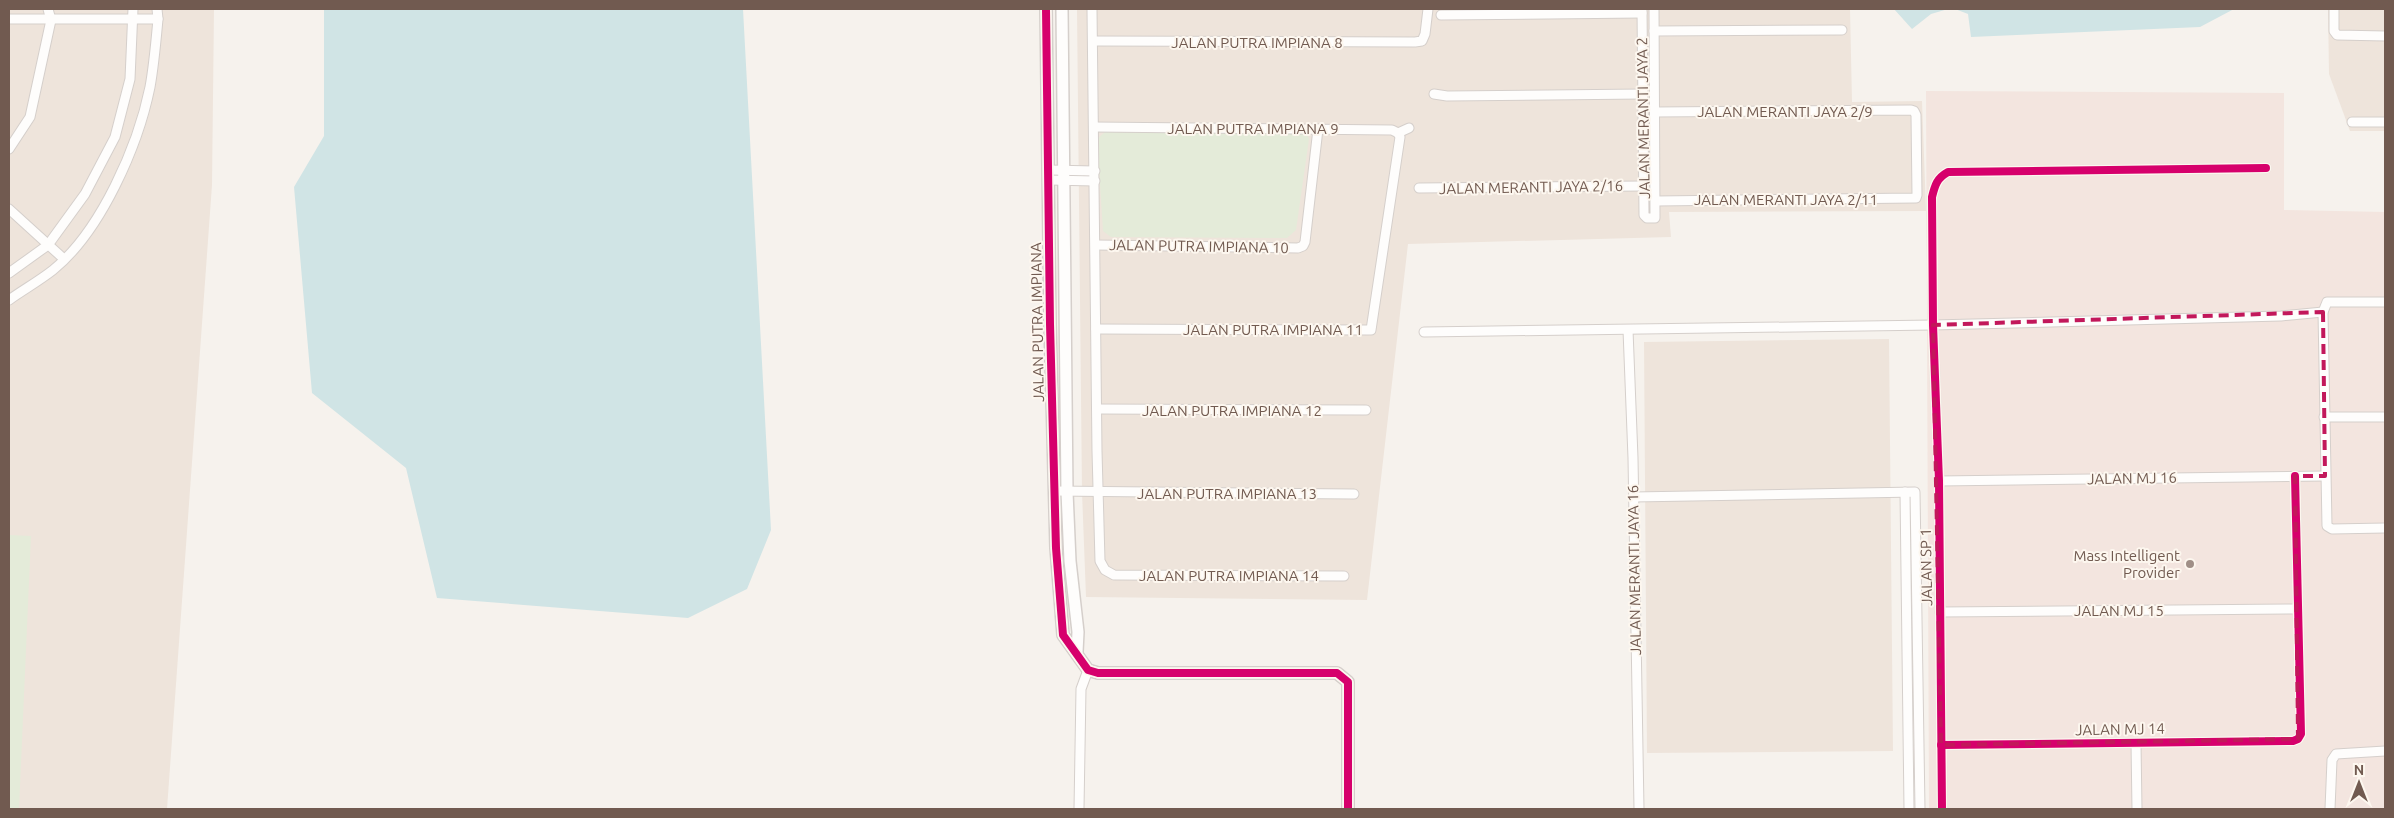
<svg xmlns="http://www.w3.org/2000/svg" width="2394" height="818" font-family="Ubuntu,sans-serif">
  <rect width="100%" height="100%" fill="#f6f2ed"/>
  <g fill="#eee4db">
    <path d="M9,9h205l-2,176 -45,624h-158z"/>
    <path d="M1077,9h773l2,93 70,-1 4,110 -257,1 2,25 -263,7 -41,356 -281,-3 -4,-105z"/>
    <path d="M2328,9h57v122h-35l-21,-57z"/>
    <path d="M1889,339l4,412 -246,2 -3,-411z"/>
  </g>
  <path fill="#f3e5df" d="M1926,91l358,2v117l101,2v597h-456z"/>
  <g fill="#e4ebd9">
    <path d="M1105,132l201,1 3,6 -13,91 -9,8 -176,-1 -8,-6 -6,-92z"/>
    <path d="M9,535l22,1 -12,273h-10z"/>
  </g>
  <g fill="#d0e4e5">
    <path d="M324,9h419l28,521 -24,59 -59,29 -251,-20 -31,-130 -94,-75 -18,-206 30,-51z"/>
    <path d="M1894,9h54l-17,5 -19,15z"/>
    <path d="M1955,9h279l-34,18 -229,10 -3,-23z"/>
  </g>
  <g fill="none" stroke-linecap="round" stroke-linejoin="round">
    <defs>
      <g id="minor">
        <path d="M1092,9l5,442 3,110 5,9 9,5 230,1"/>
        <path d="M1642,9l2,206 3,3h8l-1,-209"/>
        <path d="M2334,9v22l3,4 48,1"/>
        <path d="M1441,15l201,-2"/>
        <path d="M9,19h149"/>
        <path d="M1654,31l188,-1"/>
        <path d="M1093,41l322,1 7,-1 3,-7 3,-25"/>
        <path d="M1434,94l13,2 196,-2"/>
        <path d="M1655,112l256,-2 3,1 2,4 1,80 -1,3 -260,3"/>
        <path d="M2352,122h33"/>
        <path d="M1094,127l298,3 6,3 11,-5"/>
        <path d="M9,149l21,-32 21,-97 -3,-11"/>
        <path d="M1049,170l46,1"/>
        <path d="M1049,180l46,1"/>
        <path d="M1419,188l225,-2"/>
        <path d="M9,209l55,50"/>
        <path d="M1096,245l202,3 5,-2 2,-4 13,-113"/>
        <path d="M9,273l39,-28 37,-51 30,-57 15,-58 3,-70"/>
        <path d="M9,300c14,-10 30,-19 44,-30 48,-39 85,-124 97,-183 4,-22 6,-46 8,-68l-1,-10"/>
        <path d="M2385,302h-58l-4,10 4,214 5,3 53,-1"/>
        <path d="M1096,329l275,1 29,-193 -2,-4"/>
        <path d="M1628,330l5,128 6,351"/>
        <path d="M1424,332l509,-7 348,-9 42,-4"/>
        <path d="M1097,409l269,1"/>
        <path d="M2324,417h61"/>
        <path d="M1939,481l386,-5"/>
        <path d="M1055,491l299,3"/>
        <path d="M1905,492l4,317"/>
        <path d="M1633,497l282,-5 5,317"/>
        <path d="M1940,612l357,-3"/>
        <path d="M2136,743l1,66"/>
        <path d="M1941,745l352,-4 5,-2 3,-5 -6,-258"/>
        <path d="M1079,809l2,-120 7,-19"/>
        <path d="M1942,809l-3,-328 -6,-156 -1,-128c3,-12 5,-19 16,-25l318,-4"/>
        <path d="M2330,809l2,-49 4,-6 49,-3"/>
      </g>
      <g id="tertiary">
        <path d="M1046,9l4,315 6,224 7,87 25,35 10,3h239l11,9v127"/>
        <path d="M1062,9l5,483 3,69 8,71 -1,20"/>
      </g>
    </defs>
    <use href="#minor" stroke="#d5cfcb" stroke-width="11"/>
    <use href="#tertiary" stroke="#d5cfcb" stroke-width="14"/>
    <use href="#minor" stroke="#fefdfc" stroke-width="9"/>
    <use href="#tertiary" stroke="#fefdfc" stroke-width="11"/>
    <defs>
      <g id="cycleway">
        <path d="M1046,9l4,315 6,224 7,87 25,35 10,3h239l11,9v127"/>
        <path d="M1941,745l352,-4 5,-2 3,-5 -6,-258"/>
        <path d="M1942,809l-3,-328 -6,-156 -1,-128c3,-12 5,-19 16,-25l318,-4"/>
      </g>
    </defs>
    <use href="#cycleway" stroke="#fdf7ef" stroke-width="11"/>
    <use href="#cycleway" stroke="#d6006c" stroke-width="8"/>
  </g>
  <path fill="none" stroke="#c2185b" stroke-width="4" stroke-dasharray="10 6" stroke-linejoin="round" d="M2323,312l2,164h-30l3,263 -357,6 -8,-420z"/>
  <circle fill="#a08f87" stroke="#fdf7ef" stroke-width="2" cx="2190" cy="564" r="5"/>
  <g text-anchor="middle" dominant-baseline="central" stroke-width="4" stroke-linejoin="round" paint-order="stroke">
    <g font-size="15" fill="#715a50" stroke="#fdf7ef">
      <text x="1257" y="42">JALAN PUTRA IMPIANA 8</text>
      <text x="1785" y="111">JALAN MERANTI JAYA 2/9</text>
      <text transform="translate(1643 118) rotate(-91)">JALAN MERANTI JAYA 2</text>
      <text x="1253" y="128">JALAN PUTRA IMPIANA 9</text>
      <text transform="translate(1531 187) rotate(-1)">JALAN MERANTI JAYA 2/16</text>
      <text x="1786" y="199">JALAN MERANTI JAYA 2/11</text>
      <text transform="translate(1199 246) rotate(1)">JALAN PUTRA IMPIANA 10</text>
      <text transform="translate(1037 322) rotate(-91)">JALAN PUTRA IMPIANA</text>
      <text x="1273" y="329">JALAN PUTRA IMPIANA 11</text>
      <text x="1232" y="410">JALAN PUTRA IMPIANA 12</text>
      <text transform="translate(2132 478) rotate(-1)">JALAN MJ 16</text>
      <text x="1227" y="493">JALAN PUTRA IMPIANA 13</text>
      <text transform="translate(1926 567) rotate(-91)">JALAN SP 1</text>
      <text transform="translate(1634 570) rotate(-91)">JALAN MERANTI JAYA 16</text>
      <text x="1229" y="575">JALAN PUTRA IMPIANA 14</text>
      <text x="2119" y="610">JALAN MJ 15</text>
      <text transform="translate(2120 729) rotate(-1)">JALAN MJ 14</text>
    </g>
    <g font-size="15" fill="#715a50" stroke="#fdf7ef" text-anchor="end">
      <text x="2180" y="555">Mass Intelligent<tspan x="2180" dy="17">Provider</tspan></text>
    </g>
  </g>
  <rect width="2394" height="818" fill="none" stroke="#715a50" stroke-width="20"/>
  <g transform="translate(2359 783)" stroke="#fdf7ef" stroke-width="4" paint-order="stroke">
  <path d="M0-4L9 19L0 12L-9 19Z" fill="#715a50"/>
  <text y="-8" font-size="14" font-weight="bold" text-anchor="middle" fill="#715a50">N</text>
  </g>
</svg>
